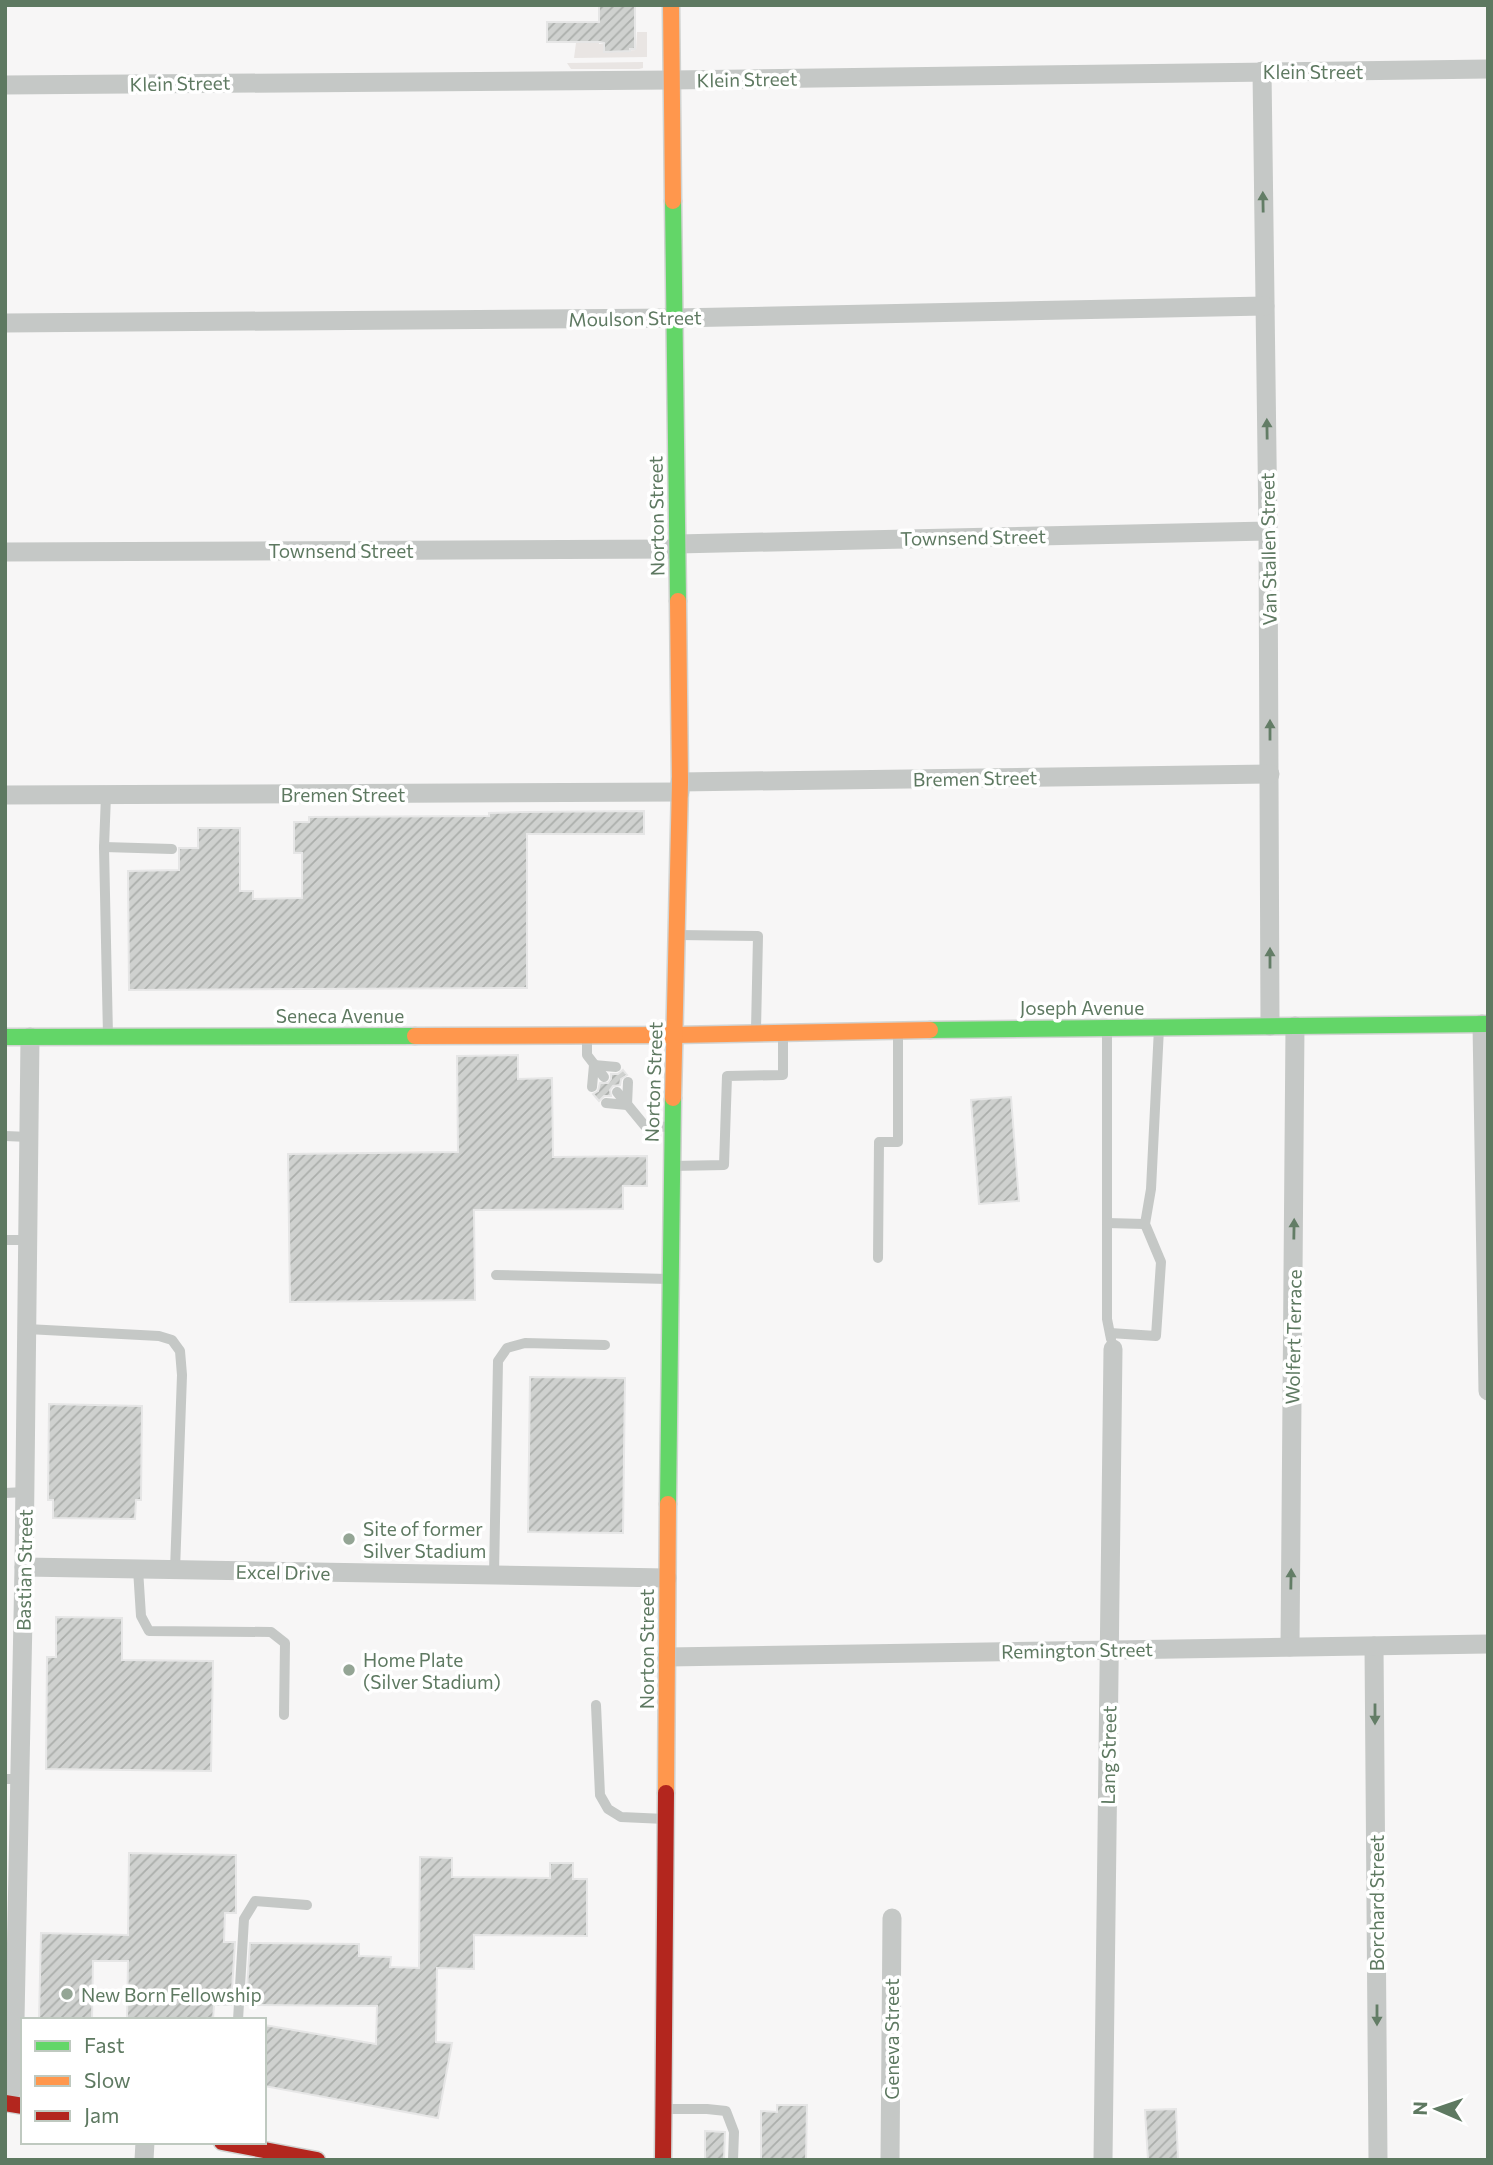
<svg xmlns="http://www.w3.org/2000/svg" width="1493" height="2165" font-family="Commissioner,sans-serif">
  <defs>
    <pattern id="building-hatch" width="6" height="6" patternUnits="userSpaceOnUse" patternTransform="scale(1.75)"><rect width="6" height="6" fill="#cfd1cf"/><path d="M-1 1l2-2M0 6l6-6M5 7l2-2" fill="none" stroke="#abaeab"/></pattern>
  </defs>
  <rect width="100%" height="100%" fill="#f7f6f6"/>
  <g fill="#e9e5e3">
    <path d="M577,21l51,1 -29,5v17h4l1,8 32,-2 1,-18h10v25l-73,1 2,-15 3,-1 1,-6h-3z"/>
    <path d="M643,62v6l-4,1h-68l-4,-6z"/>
  </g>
  <g fill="url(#building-hatch)" stroke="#e6e6e6" stroke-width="2">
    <path d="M599,5h36v44h-5v2l-26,1v-9l-4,-1h-53v-20h52z"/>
    <path d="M644,811v23h-117v154l-398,2 -1,-119 51,-1v-22h19v-20h42v63h13v8l49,-1v-45h-8v-31h15v-5l180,-1v-3l35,-1z"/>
    <path d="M518,1055v24l34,-1 1,79 94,-1v30h-24v23l-149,1 1,90 -185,2 -2,-148 170,-2 -1,-96z"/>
    <path d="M623,1070l4,5 -6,4 -1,6 -7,1 -3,4 1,6h-7l-5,5 -6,-7 5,-3 2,-8h8l3,-4v-5h7z"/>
    <path d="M1011,1097l8,104 -40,3 -8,-104z"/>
    <path d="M530,1377l95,1 -2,155 -95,-1z"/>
    <path d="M49,1404l93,2 -1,94h-5l-1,19 -82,-1v-18h-5z"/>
    <path d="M56,1617l66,1v42l91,1 -2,110 -165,-2 1,-112h9z"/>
    <path d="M129,1853l107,2v58h-11l-1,29h11l-4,63h-17l-1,15h-86l1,-59h-35l-1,59h-53l2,-87 87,2z"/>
    <path d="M420,1857l32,1v19l98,1v-15h23v16h14v57l-113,-1v34l-37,-1 -1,74 16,1 -14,75 -174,-32v-61l112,19 1,-38 -131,-1 4,-62 109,1v12l32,1 -1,10 29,1z"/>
    <path d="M777,2105h30l-1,55h-45v-49l16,1z"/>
    <path d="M1176,2109l2,51h-30l-3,-50z"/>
    <path d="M705,2131l20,1 -1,28h-19z"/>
  </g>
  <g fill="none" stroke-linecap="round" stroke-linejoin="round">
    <defs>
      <g id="fast">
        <path d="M673,201l5,400"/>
        <path d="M930,1030l558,-6"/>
        <path d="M5,1037l410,-1"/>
        <path d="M668,1504l5,-406"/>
      </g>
      <g id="slow">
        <path d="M671,5l2,196"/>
        <path d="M415,1036l261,-1 254,-5"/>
        <path d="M673,1098l7,-316 -2,-181"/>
        <path d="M666,1793l2,-289"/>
      </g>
      <g id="jam">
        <path d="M5,2103l18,3"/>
        <path d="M222,2142l95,18"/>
        <path d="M663,2160l3,-367"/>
      </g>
    </defs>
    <use href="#fast" stroke="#d1d3d1" stroke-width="19"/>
    <use href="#slow" stroke="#d1d3d1" stroke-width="19"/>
    <use href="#jam" stroke="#d1d3d1" stroke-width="19"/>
    <g stroke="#c5c8c6" stroke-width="10">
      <path d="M106,795l-2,52 4,189"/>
      <path d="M104,847l68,2"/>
      <path d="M678,935l80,1 -2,94"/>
      <path d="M1107,1029v290l4,20"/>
      <path d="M587,1035v20l17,22"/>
      <path d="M592,1087l2,-22 22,2"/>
      <path d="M617,1092l28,34 25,1"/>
      <path d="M606,1103l21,2 1,-23"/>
      <path d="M5,1136l24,1"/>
      <path d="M672,1166l52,-1 3,-89 56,-1v-44"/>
      <path d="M1107,1223l38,1"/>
      <path d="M5,1240h22"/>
      <path d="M878,1258l1,-116h19v-112"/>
      <path d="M496,1275l173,4"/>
      <path d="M27,1329l132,7 13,4 8,11 2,24 -7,195"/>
      <path d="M1110,1333l46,3 5,-74 -16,-38 6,-35 8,-161"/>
      <path d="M5,1493l20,-1"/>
      <path d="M138,1569l3,47 8,15 122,1 14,11 -1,72"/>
      <path d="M494,1575l4,-214 9,-13 18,-5 80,2"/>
      <path d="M596,1705l4,90 8,14 13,8 44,2"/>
      <path d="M5,1779h15"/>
      <path d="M238,2020l6,-101 11,-18 52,4"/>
      <path d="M665,2109h42l19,2 8,21 -1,28"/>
    </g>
    <g stroke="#c5c8c6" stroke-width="19">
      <path d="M1262,71l6,460 2,495"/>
      <path d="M5,85l667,-5 816,-11"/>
      <path d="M5,323l669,-5 591,-12"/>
      <path d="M677,544l591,-13"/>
      <path d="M5,552l672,-3"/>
      <path d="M680,782l590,-8"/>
      <path d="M5,795l675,-3"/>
      <path d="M1482,1024l6,367"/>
      <path d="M24,1567l643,11"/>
      <path d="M1374,1646l4,514"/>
      <path d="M1290,1647l5,-621"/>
      <path d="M667,1657l821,-13"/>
      <path d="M9,2103l5,-33 10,-503 6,-530"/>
      <path d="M144,2160l1,-18"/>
      <path d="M890,2160l2,-242"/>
      <path d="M1103,2160l10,-811"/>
    </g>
    <use href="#fast" stroke="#63d668" stroke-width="16"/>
    <use href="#slow" stroke="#ff974d" stroke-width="16"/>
    <use href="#jam" stroke="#b3261e" stroke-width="16"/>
  </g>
  <defs><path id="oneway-solid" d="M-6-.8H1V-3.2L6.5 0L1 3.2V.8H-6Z" transform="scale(1.75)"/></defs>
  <g fill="#637d66">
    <use href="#oneway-solid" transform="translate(1263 202) rotate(-91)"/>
    <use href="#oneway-solid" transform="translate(1267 429) rotate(-91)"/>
    <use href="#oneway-solid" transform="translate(1270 730) rotate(-90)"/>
    <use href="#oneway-solid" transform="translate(1270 958) rotate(-90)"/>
    <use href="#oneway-solid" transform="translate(1294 1229) rotate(-89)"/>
    <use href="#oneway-solid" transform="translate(1291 1579) rotate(-89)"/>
    <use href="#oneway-solid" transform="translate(1375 1714) rotate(90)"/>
    <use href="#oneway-solid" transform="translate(1377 2015) rotate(90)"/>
  </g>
  <g fill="#94a595" stroke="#fff" stroke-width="2.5">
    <circle cx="349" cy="1539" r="7"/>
    <circle cx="349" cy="1670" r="7"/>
    <circle cx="67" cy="1994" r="7"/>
  </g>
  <g text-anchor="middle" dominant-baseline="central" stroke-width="7" stroke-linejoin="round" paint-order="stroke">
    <g font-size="19" fill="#5e7961" stroke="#fff">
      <text x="1313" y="71">Klein Street</text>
      <text transform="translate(747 79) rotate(-1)">Klein Street</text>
      <text transform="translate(180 83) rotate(-1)">Klein Street</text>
      <text transform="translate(635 318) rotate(-1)">Moulson Street</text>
      <text transform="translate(656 516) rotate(-91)">Norton Street</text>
      <text transform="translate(973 537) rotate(-1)">Townsend Street</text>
      <text transform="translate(1268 549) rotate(-91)">Van Stallen Street</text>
      <text x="341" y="550">Townsend Street</text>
      <text transform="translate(975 778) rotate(-1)">Bremen Street</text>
      <text x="343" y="794">Bremen Street</text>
      <text x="1082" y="1007">Joseph Avenue</text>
      <text x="340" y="1015">Seneca Avenue</text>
      <text transform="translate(653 1082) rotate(-88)">Norton Street</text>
      <text transform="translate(1293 1337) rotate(-89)">Wolfert Terrace</text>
      <text transform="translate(24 1570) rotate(-89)">Bastian Street</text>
      <text transform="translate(283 1572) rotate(1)">Excel Drive</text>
      <text transform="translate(646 1649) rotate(-90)">Norton Street</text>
      <text transform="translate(1077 1650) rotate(-1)">Remington Street</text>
      <text transform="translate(1108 1755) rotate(-89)">Lang Street</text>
      <text transform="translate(1376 1903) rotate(-90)">Borchard Street</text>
      <text transform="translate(891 2039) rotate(-90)">Geneva Street</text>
    </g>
    <g font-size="19" fill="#5e7961" stroke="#fff" text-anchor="start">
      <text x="363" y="1528">Site of former<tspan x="363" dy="22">Silver Stadium</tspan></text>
      <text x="363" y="1659">Home Plate<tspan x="363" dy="22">(Silver Stadium)</tspan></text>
      <text x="81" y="1994">New Born Fellowship</text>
    </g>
  </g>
  <rect width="1493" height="2165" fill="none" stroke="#5e7961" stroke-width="14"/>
  <rect x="21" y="2018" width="245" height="126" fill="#ffffff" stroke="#bfc9c0" stroke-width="2"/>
  <rect x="35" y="2041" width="35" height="10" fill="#63d668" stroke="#bfc9c0" stroke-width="2"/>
  <text x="84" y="2053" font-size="21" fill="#5e7961">Fast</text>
  <rect x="35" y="2076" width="35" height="10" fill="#ff974d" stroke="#bfc9c0" stroke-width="2"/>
  <text x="84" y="2088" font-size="21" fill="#5e7961">Slow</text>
  <rect x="35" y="2111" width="35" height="10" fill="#b3261e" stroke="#bfc9c0" stroke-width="2"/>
  <text x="84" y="2123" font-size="21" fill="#5e7961">Jam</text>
  <g transform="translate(1437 2109) rotate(272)" stroke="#ffffff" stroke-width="5" paint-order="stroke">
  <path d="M0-5L12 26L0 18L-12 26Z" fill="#5e7961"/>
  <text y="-10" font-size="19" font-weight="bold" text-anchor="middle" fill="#5e7961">N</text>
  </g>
</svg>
